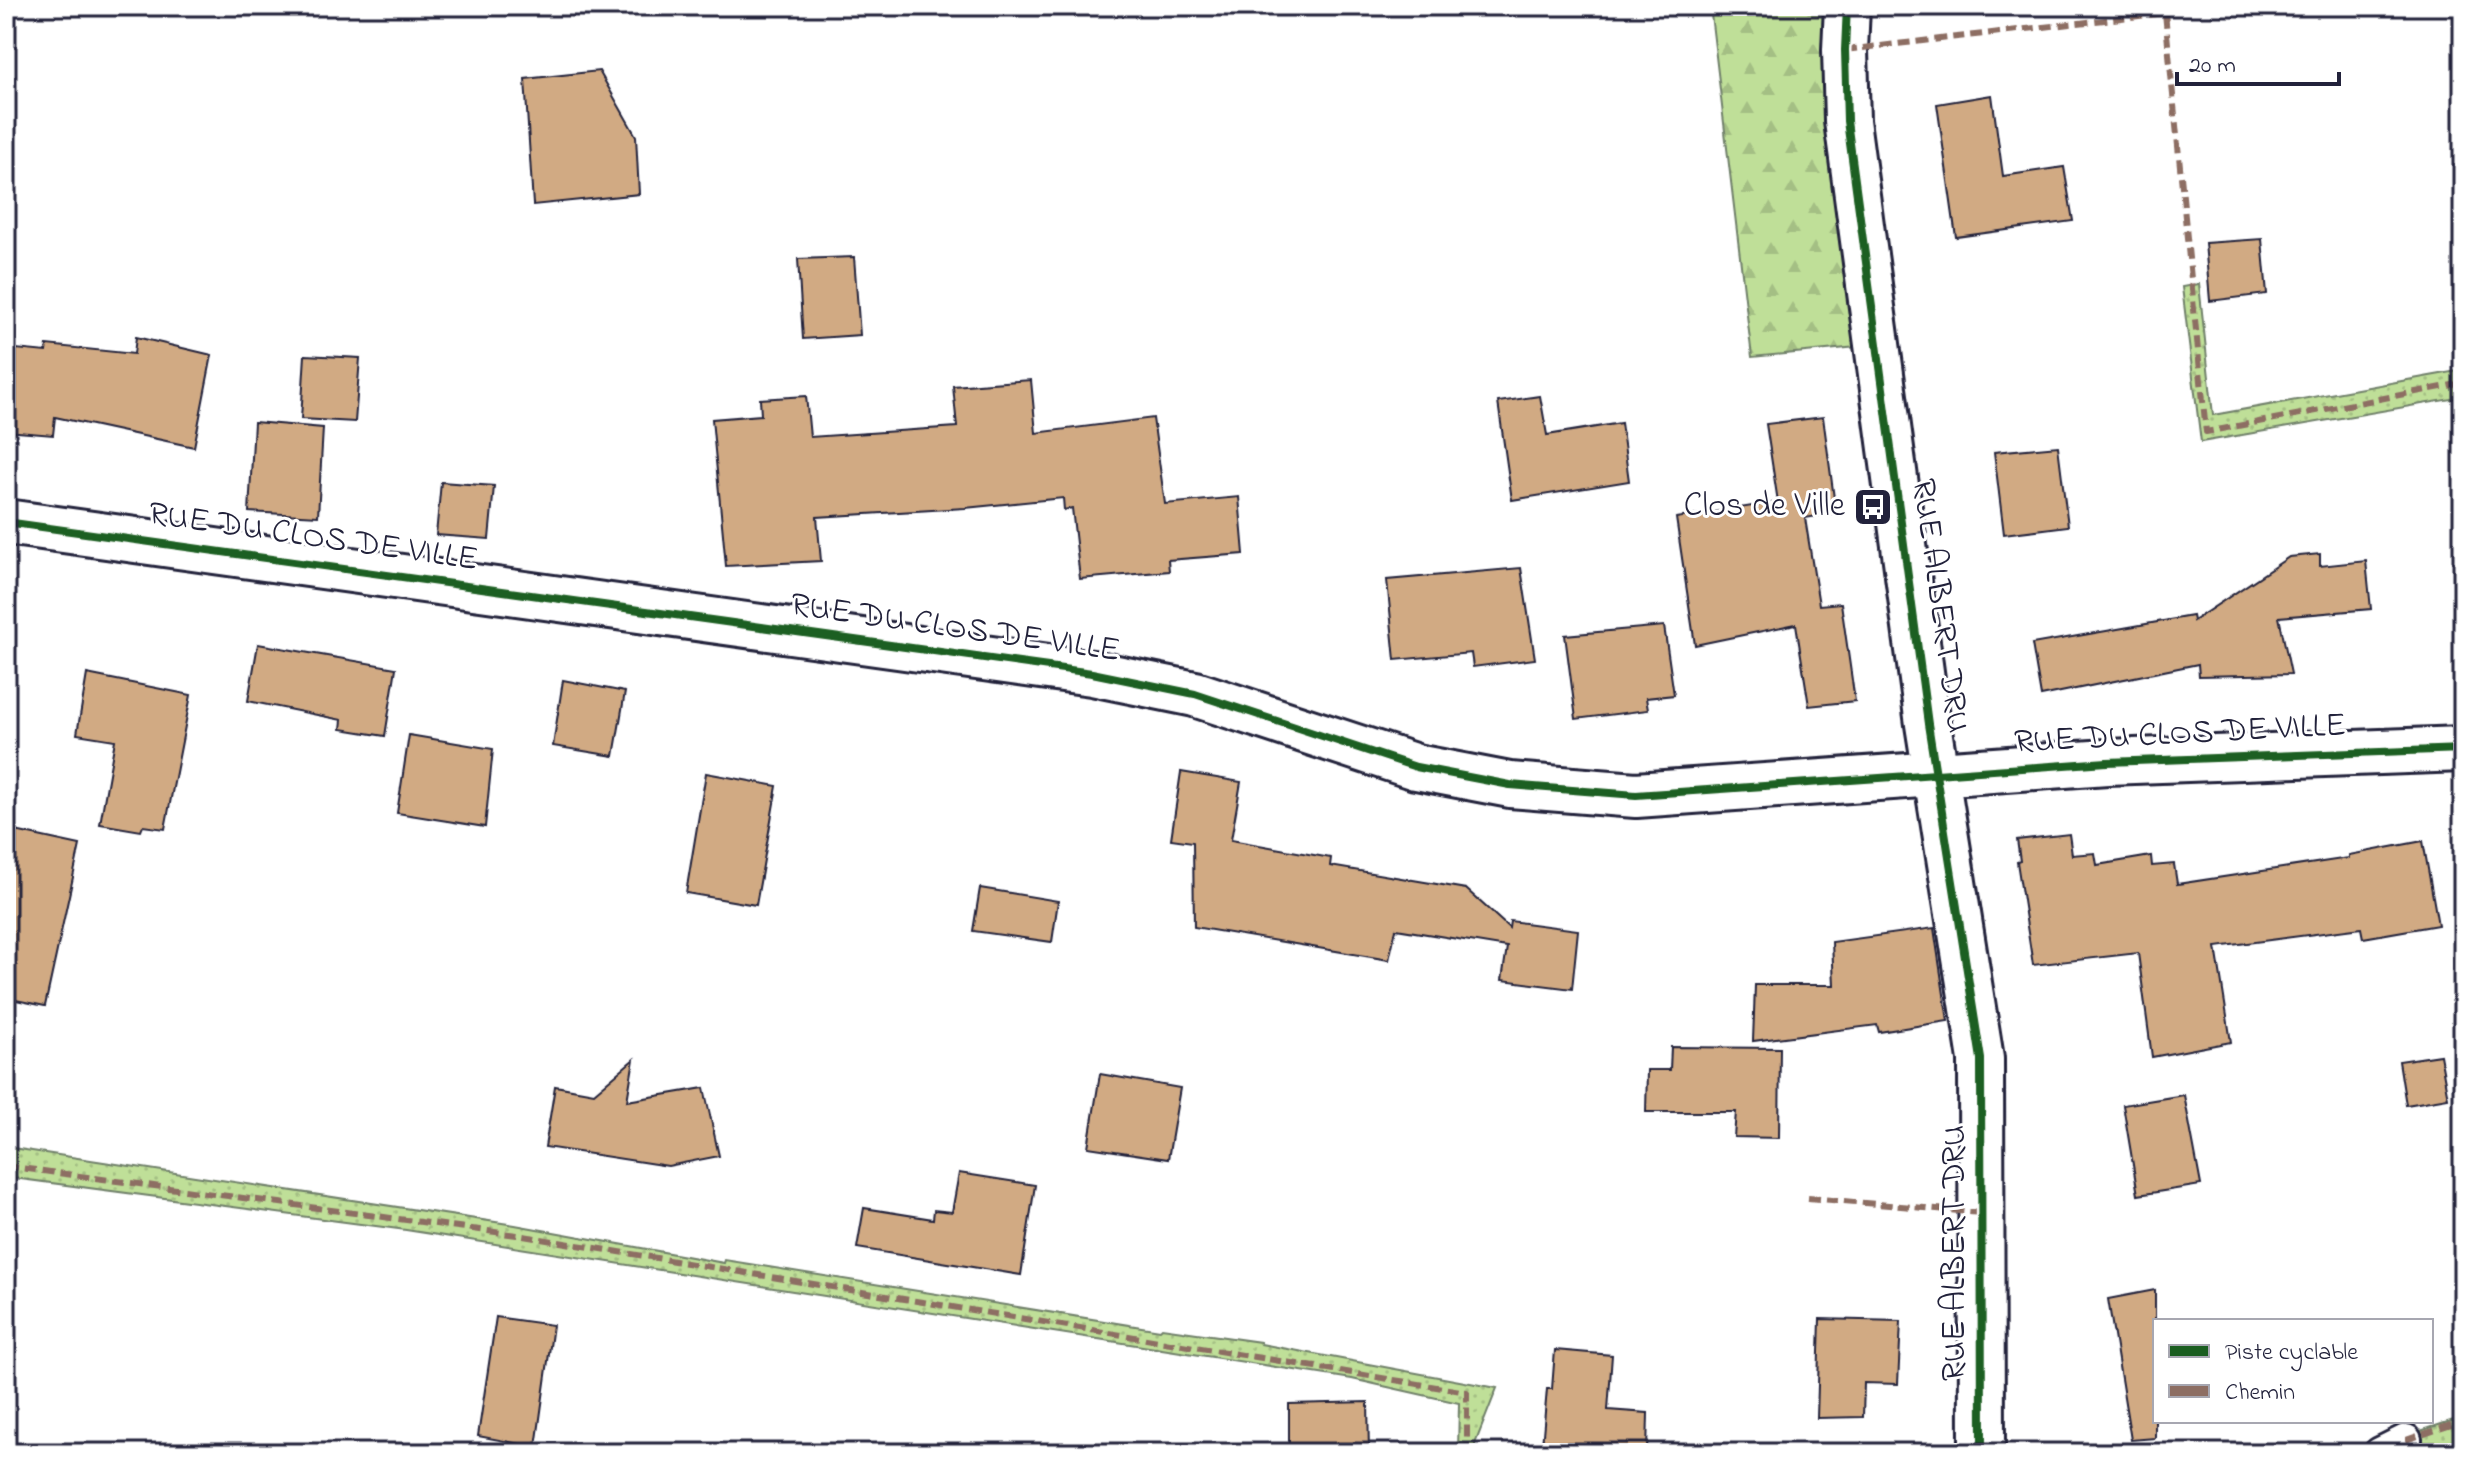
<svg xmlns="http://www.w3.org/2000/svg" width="2469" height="1459" font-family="'Indie Flower',sans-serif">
  <defs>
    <pattern id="grass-dots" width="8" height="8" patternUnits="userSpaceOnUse" patternTransform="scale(2)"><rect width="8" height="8" fill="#bfdf98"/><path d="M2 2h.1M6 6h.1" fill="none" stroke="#a4bf84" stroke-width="1.8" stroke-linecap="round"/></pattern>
    <pattern id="forest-firs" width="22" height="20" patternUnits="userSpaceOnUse" patternTransform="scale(2)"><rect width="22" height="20" fill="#bfdf98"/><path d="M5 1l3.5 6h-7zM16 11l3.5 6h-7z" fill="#a4bf84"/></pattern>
  </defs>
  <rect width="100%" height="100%" fill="#fff"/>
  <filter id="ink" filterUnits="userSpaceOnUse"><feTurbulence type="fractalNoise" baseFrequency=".0125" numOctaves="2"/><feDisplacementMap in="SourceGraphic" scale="16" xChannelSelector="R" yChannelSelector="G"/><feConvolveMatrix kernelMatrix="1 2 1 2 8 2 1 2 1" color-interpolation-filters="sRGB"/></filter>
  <g filter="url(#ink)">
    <g fill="url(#grass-dots)" stroke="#70806a" stroke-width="2">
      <path d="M2199,284l14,131 250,-45v27l-262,45 -19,-155z"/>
      <path d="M6,1147l509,78 209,38 1,-3 435,70 2,-2 98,14 1,2 236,44 -22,56v9h-17l1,-50 -107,-24 -946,-149 -400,-53z"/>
      <path d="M2463,1417v29l-22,7h-31l1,-19z"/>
    </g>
    <path fill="url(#forest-firs)" stroke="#70806a" stroke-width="2" d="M1710,6h137l31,339 -126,12z"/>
    <g fill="#d1aa83" stroke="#22223b" stroke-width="2">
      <path d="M599,71l37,65 3,58 -106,11 -8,-126z"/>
      <path d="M1992,95l11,81 61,-9 9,54 -117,16 -19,-133z"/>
      <path d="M2262,239l5,55 -57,7 -5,-58z"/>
      <path d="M854,257l6,78 -57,4 -5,-80z"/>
      <path d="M136,337l76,18 -18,92 -139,-30 -2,18 -47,-4v-83l40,4 1,-7 87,9z"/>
      <path d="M305,355l55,3 -5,64 -54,-3z"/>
      <path d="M1031,380l5,53 117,-15 12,86 74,-7 5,57 -76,6 1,11 -89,8 -8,-71 -8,2 -1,-12 -98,10 -148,9 4,44 -95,5 -14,-147 49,-4 -1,-16 46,-3 4,41 147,-10 -4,-41z"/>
      <path d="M1540,396l7,39 74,-12 8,58 -117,19 -14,-98z"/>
      <path d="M1823,417l13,96 -31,5 14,87 22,-2 14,98 -46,5 -13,-82 -101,21 -19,-127 102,-16 -12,-78z"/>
      <path d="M254,422l69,6 -5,88 -69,-4z"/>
      <path d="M2058,446l10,80 -64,8 -10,-82z"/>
      <path d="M441,482l53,4 -5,53 -53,-4z"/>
      <path d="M2320,554v12l46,-5 5,48 -92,8 12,57 -92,2 -1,-12 -157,32 -9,-52 160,-28 1,5 96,-64z"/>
      <path d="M1521,568l14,91 -62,8 -2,-14 -76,7 -8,-80z"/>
      <path d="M1664,626l10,69 -28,3 2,12 -72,9 -11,-84z"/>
      <path d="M258,644l138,24 -11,68 -44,-7 1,-9 -94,-19z"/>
      <path d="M87,674l104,21 -26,134 -22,-3 -2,5 -41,-7 15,-84 -38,-6z"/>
      <path d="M563,680l62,12 -11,64 -61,-10z"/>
      <path d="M409,735l84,14 -8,78 -88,-14z"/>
      <path d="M1181,772l60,10 -10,58 100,18 -1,8 136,23 43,39 1,-7 68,9 -6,59 -70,-9 5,-33 -111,-18 -7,31 -195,-33 -1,-85 -22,-3z"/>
      <path d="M706,773l71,13 -21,119 -70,-12z"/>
      <path d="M6,829l74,16 -35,161 -39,-8z"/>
      <path d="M2069,834l3,21 23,-2 2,12 54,-9 1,10 22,-2 3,20 172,-26v-3l74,-14 15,84 -75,13 -2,-10 -145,19 15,95 -79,15 -14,-104 -105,12 -16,-103 3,-1 -3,-21z"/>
      <path d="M980,888l78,13 -6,41 -79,-11z"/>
      <path d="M1934,928l14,93 -69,11 -2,-7 -124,16 2,-56h79l-2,-43z"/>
      <path d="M1671,1047l109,1 -1,90 -45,-1 2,-25h-90l1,-42h23z"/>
      <path d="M2440,1055l8,43 -42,7 -7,-44z"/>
      <path d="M634,1059l-7,42 77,-13 15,68 -51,10 -123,-19 10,-61 39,7z"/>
      <path d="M1100,1074l80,14 -12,71 -80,-12z"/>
      <path d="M2184,1095l17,90 -63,10 -15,-90z"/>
      <path d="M959,1173l76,12 -14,90 -164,-27 7,-40 69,11 1,-9 18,2z"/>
      <path d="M2155,1290v148l-24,2 -23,-141z"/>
      <path d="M496,1317l57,8 -17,122 -58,-11z"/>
      <path d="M1820,1319l81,2 -3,63 -34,-1 -1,34 -46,1z"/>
      <path d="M1555,1350l57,5 -4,55 40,3 -1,40h-82l1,-5 -24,-2 5,-57h5z"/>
      <path d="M1368,1402l1,51h-80v-49z"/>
    </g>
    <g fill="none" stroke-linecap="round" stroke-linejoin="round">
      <defs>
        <path id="lane" d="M2380,1453l26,-13"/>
        <g id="street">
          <path d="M1847,6l-2,44 2,71 81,603 53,335 1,394"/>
          <path d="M6,522l1086,151 103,21 221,73 94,18 126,10 471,-33 356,-13"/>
        </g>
      </defs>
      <use href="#lane" stroke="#22223b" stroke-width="36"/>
      <use href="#street" stroke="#22223b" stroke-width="50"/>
      <use href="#lane" stroke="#fff" stroke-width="30"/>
      <use href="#street" stroke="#fff" stroke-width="44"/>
      <g stroke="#8d6e63" stroke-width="6" stroke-dasharray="12 6" stroke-linecap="butt">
        <path d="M1845,50l320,-37 41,419 257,-49"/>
        <path d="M6,1166l511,69 950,157v61"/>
        <path d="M1808,1198l174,15"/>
        <path d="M2406,1440l57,-19"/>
      </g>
      <defs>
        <g id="cycleway">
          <path d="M1847,6l-2,44 2,71 81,603 53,335 1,394"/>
          <path d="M6,522l1086,151 103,21 221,73 94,18 126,10 471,-33 356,-13"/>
        </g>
      </defs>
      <use href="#cycleway" stroke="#fff" stroke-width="13"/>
      <use href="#cycleway" stroke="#1b5e20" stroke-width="8"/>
    </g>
  </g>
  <defs>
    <symbol id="bus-square" viewBox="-11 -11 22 22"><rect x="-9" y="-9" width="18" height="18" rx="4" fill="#22223b" stroke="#fff"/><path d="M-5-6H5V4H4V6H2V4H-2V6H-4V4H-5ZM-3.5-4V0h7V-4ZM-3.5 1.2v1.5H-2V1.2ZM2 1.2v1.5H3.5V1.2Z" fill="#fff"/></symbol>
  </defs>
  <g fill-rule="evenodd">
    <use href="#bus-square" x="1851" y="485" width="44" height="44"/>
  </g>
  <g text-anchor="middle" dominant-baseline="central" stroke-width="6" stroke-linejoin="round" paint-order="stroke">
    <g font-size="34" fill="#22223b" stroke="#fff" text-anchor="end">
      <text x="1845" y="507">Clos de Ville</text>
    </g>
    <g font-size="34" fill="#22223b" stroke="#fff">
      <text transform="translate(313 538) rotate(8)">RUE DU CLOS DE VILLE</text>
      <text transform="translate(1939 606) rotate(82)">RUE ALBERT DRU</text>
      <text transform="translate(955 629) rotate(8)">RUE DU CLOS DE VILLE</text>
      <text transform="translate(2180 735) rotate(-3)">RUE DU CLOS DE VILLE</text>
      <text transform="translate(1956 1253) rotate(-90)">RUE ALBERT DRU</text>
    </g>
  </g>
  <rect width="2469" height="1459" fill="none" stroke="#fff" stroke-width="32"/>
  <rect x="16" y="16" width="2437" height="1427" fill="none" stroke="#22223b" stroke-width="3" filter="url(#ink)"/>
  <rect x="2153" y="1319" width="280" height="104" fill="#ffffff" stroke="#a7a7b1" stroke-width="2"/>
  <rect x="2169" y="1345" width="40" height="12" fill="#1b5e20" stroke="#a7a7b1" stroke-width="2"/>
  <text x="2225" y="1359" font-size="24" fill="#22223b">Piste cyclable</text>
  <rect x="2169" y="1385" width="40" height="12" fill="#8d6e63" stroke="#a7a7b1" stroke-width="2"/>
  <text x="2225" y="1399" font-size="24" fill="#22223b">Chemin</text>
  <path d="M2177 72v12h162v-12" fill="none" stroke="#22223b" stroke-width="4"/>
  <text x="2189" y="72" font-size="24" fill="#22223b" stroke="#ffffff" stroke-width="6" paint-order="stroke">20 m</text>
</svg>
